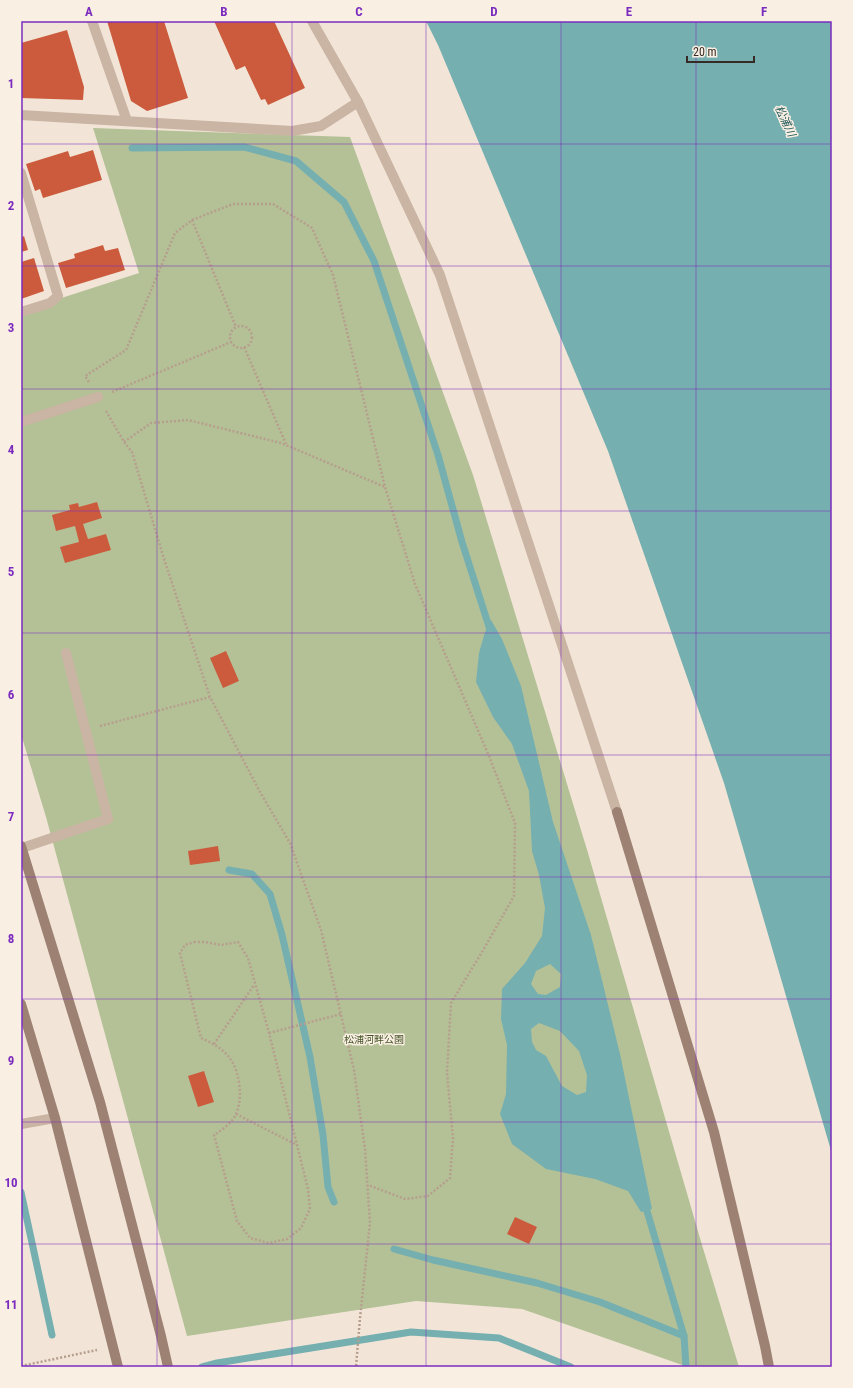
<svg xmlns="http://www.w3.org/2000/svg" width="853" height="1388" font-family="'Roboto Condensed','Noto Sans JP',sans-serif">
  <rect width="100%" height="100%" fill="#f2e5d7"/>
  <path fill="#b4c197" d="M93,128l257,9 123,338 115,378 114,392 37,122h-51l-166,-58 -106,-8 -229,35 -141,-519 -25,-83v-423l118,-38z"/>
  <g fill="#75afb0" fill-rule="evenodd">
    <path d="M426,21h406v1133l-108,-371 -116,-332 -170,-406z"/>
    <path d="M491,620l11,19 19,47 32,136 38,113 29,119 32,155 -11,3 -13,-21 -33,-12 -49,-10 -34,-25 -12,-30 6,-20 1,-49 -6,-26 1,-30 23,-26 17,-27 3,-28 -6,-33 -7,-24 -3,-60 -17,-47 -19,-27 -17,-35 3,-29 6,-21zM550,964l11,10 -1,13 -14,8 -8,-1 -7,-10 5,-13zM539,1023l21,8 19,20 8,24 -1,17 -9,3 -15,-9 -16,-30 -10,-6 -4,-8 -1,-13z"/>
  </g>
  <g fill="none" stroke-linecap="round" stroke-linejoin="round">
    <g stroke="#75afb0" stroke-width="7">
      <path d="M132,148l112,-1 52,14 48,41 30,59 64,194 24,87 29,91"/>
      <path d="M229,870l23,4 18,20 12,41 28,122 13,78 5,52 6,15"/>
      <path d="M21,1192l31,143"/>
      <path d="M644,1201l40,135 2,31"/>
      <path d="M394,1249l39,11 104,23 63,19 84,34"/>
      <path d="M202,1367l15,-4 194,-31 88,6 72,29"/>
    </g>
  </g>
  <g fill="#cb5b3c">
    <path d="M107,21h57l24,77 -41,13 -16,-10z"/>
    <path d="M214,21h60l31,67 -37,17 -3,-6 -4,1 -16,-34 -9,4z"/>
    <path d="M67,30l17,57 -1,13 -62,-2v-55z"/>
    <path d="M93,150l9,30 -59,18 -3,-9 -5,2 -9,-27 42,-13 2,6z"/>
    <path d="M24,236l4,14 -7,2v-14z"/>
    <path d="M103,245l2,6 13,-3 7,22 -59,18 -8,-25 17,-5 -1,-4z"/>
    <path d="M34,258l10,33 -23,8v-37z"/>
    <path d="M97,502l5,16 -19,6 5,15 18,-5 5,16 -46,13 -5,-16 19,-5 -4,-16 -19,5 -4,-16 18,-5 -1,-5 9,-2 1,4z"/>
    <path d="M226,651l13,30 -16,7 -13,-30z"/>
    <path d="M218,846l2,15 -30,4 -2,-14z"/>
    <path d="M204,1071l10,31 -16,5 -10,-31z"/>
    <path d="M515,1217l22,10 -8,17 -22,-10z"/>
  </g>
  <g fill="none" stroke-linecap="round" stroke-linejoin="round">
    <g stroke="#b69e8d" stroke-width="2.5" stroke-dasharray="2 2" stroke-linecap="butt">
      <path d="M192,220l44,107"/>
      <circle cx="241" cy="337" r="11"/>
      <path d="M244,347l42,97"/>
      <path d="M89,382l-4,-6 41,-26 49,-117 17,-13 41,-16h40l39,24 21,47 52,212 30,97 74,172 26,67 -1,73 -32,56 -31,51 -4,70 6,65 -3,40 -22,18 -23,3 -37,-14"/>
      <path d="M112,392l119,-50"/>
      <path d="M106,411l18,31 8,10 32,107 46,138 50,95 30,51 31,87 33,140 11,79 5,74 -10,95 -4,49"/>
      <path d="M124,442l27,-19 37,-3 93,23 104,44"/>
      <path d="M100,726l110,-29"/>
      <path d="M194,942h11l16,3 17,-3 10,16 21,75 39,156 2,20 -9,19 -14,11 -18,4 -19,-5 -13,-17 -23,-86c8,-5 18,-12 22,-21 7,-15 4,-41 -5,-54 -7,-11 -19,-17 -30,-22l-21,-85 5,-8z"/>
      <path d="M269,1033l72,-19"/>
      <path d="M214,1044l40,-59"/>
      <path d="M236,1114l61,31"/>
      <path d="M21,1366l76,-16"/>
    </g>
    <g stroke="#cab4a3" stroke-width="10">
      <path d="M21,173l37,123 -8,7 -29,9"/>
      <path d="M21,422l77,-25"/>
      <path d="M22,848l86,-29 -42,-166"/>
    </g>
    <g stroke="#cab4a3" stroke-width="10">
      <path d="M92,21l35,100"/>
      <path d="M312,21l46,81 82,173 177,537"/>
      <path d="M21,115l271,16 29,-5 37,-24"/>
      <path d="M21,1124l34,-6"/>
    </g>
    <g stroke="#9d8274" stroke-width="10">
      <path d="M617,812l97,320 51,214 4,21"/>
      <path d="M21,846l79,256 61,234 7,31"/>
      <path d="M21,1004l34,114 63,249"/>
    </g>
  </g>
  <path fill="none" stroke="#7b2cbf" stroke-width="1" stroke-opacity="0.55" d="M157,21v1346M292,21v1346M426,21v1346M561,21v1346M696,21v1346M21,144h811M21,266h811M21,389h811M21,511h811M21,633h811M21,755h811M21,877h811M21,999h811M21,1122h811M21,1244h811"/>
  <g text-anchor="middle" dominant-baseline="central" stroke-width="3" stroke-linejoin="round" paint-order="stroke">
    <g font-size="10" fill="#455428" stroke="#faefe3">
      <text x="374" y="1039">松浦河畔公園</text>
    </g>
    <g font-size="11" font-style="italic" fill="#1a5557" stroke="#faefe3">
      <text transform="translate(785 121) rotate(65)">松浦川</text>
    </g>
  </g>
  <rect width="853" height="1388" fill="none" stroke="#faefe3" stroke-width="44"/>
  <path d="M687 56v6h67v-6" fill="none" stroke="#352a25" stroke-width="2"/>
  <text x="693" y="56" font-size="12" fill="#352a25" stroke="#faefe3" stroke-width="3" paint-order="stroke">20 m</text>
  <rect x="22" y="22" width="809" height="1344" fill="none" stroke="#7b2cbf" stroke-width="1.5"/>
  <g font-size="13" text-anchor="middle" font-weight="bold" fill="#7b2cbf">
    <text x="89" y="16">A</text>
    <text x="224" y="16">B</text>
    <text x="359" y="16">C</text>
    <text x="494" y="16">D</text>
    <text x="629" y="16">E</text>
    <text x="764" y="16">F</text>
    <text x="11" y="88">1</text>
    <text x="11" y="210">2</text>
    <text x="11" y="332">3</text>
    <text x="11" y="454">4</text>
    <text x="11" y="576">5</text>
    <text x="11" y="699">6</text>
    <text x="11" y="821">7</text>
    <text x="11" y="943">8</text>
    <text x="11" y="1065">9</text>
    <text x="11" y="1187">10</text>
    <text x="11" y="1309">11</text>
  </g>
</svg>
